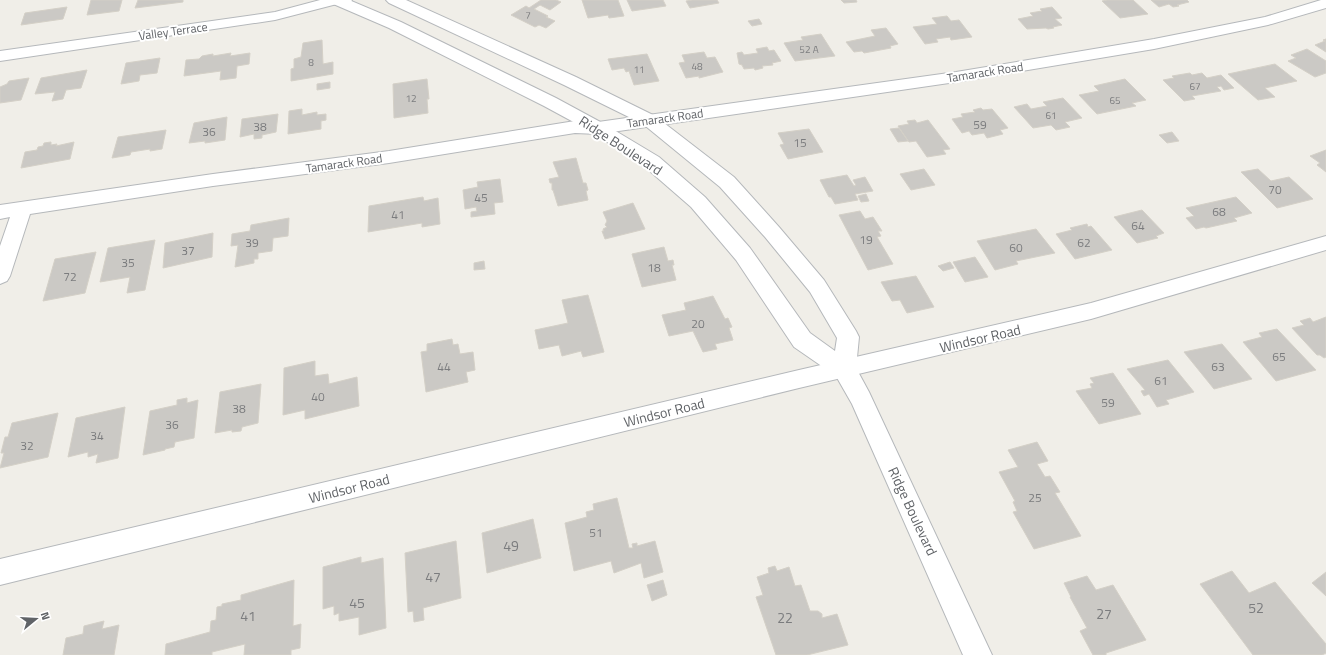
<svg xmlns="http://www.w3.org/2000/svg" width="1326" height="655" font-family="'Titillium Web',sans-serif">
  <rect width="100%" height="100%" fill="#f0eee8"/>
  <g fill="#cbc9c5" stroke="#d4d0c7">
    <path d="M91,0h31l-3,11 -32,4z"/>
    <path d="M138,0h45v2l-48,6z"/>
    <path d="M541,0h15l5,2 -11,8 -10,-5 -6,4 14,7 -2,1 9,4 -9,7 -7,-3 -4,2 -24,-12 15,-9 3,2z"/>
    <path d="M582,0h36l6,16 -15,2 -1,-3 -20,3z"/>
    <path d="M627,0h36l3,6 -34,5z"/>
    <path d="M692,0h25l2,3 -29,5 -4,-7z"/>
    <path d="M841,0h15l1,2 -13,1z"/>
    <path d="M1107,0h26l15,14 -28,4 -18,-17z"/>
    <path d="M1151,0h36l2,2 -12,3 2,1 -6,1 -4,-3 -10,3z"/>
    <path d="M67,7l-4,12 -42,6 4,-12z"/>
    <path d="M1052,7l10,11 -7,1 7,6 -9,2 1,1 -6,1 -2,-1 -19,1 -9,-10 15,-3 -3,-3 12,-2 -2,-2z"/>
    <path d="M947,16l4,5 8,-1 13,17 -21,3 -1,-3 -14,2 2,3 -13,2 -12,-17 24,-3 -5,-6z"/>
    <path d="M759,19l3,5 -10,2 -4,-5z"/>
    <path d="M886,28l12,16 -8,2 1,2 -27,5 -2,-2 -8,1 -8,-10 29,-6 -4,-6z"/>
    <path d="M821,34l14,22 -40,5 -11,-18 19,-3 -2,-3z"/>
    <path d="M1326,39v13l-11,-7 10,-4 -2,-1z"/>
    <path d="M322,40l1,24 10,-2v12l-42,7v-12l3,-1v-9l7,-2 2,-14z"/>
    <path d="M767,47l2,4 5,-1 7,11 -9,2 1,2 -11,1 1,2 -8,2 -1,-2 -10,1 -2,-4 -3,-1 -2,-11 5,-1 2,3 14,-2 -2,-4z"/>
    <path d="M1307,49l19,12v12l-11,4 -27,-16 8,-3 -5,-3z"/>
    <path d="M704,52l3,6 8,-1 8,15 -24,6v-2l-13,2 -7,-15 6,-1 -3,-7z"/>
    <path d="M231,53l-1,3 20,-3 -1,11 -12,2 -1,12 -16,2 1,-9 -37,5 2,-16 13,-1 3,-3 11,-2v2z"/>
    <path d="M647,54l12,27 -25,4 -5,-14 -3,1 -2,-4 -12,2 -4,-11z"/>
    <path d="M160,58l-3,15 -17,2 -1,6 -18,3 5,-21z"/>
    <path d="M1275,64l22,17 -32,7 10,9 -17,3 -30,-26z"/>
    <path d="M87,70l-6,18 -15,2 -3,9 -11,2 3,-9 -20,2 6,-16z"/>
    <path d="M1190,73l2,2 10,-2 5,5 14,-3 13,13 -10,2 -3,-4 -4,1 4,4 -29,5 3,3 -11,2 -21,-21 11,-2 -2,-2z"/>
    <path d="M29,78l-8,22 -21,3v-16l7,-3 2,-3z"/>
    <path d="M427,79l2,20h-2l1,14 -34,5 -1,-34z"/>
    <path d="M1125,79l21,21 -14,3 4,3 -39,8 -18,-19 20,-4 -5,-5z"/>
    <path d="M330,82v6l-13,2v-6z"/>
    <path d="M1063,98l19,20 -17,4 5,5 -14,3 -5,-5 -18,3 -19,-21 13,-3 4,5 16,-3 -4,-4z"/>
    <path d="M981,108l2,2 9,-1 16,19 -8,2 3,4 -16,4 -3,-5 -12,2 -3,-4 -7,2 -10,-14 11,-2 -2,-3 14,-2 -2,-2z"/>
    <path d="M302,109v6l15,-3v3l9,-1v6l-5,1v8l-33,5 1,-23z"/>
    <path d="M278,114l-2,18 -14,3v3l-8,1v-5l-14,3 2,-18z"/>
    <path d="M227,117l-2,23 -20,3v-2l-16,2 5,-20z"/>
    <path d="M915,120l2,3 11,-3 22,29 -7,1 3,4 -19,3 -11,-16 -7,1 -11,-16 11,-2 -2,-3z"/>
    <path d="M899,128l9,13 -10,1 -8,-13z"/>
    <path d="M809,129l14,23 -35,7 -8,-14 4,-1 -6,-11z"/>
    <path d="M166,130l-4,19 -12,2v-2l-19,3 -1,3 -18,3 6,-21z"/>
    <path d="M1172,132l7,9 -12,2 -8,-8z"/>
    <path d="M51,142v3l6,-1 -1,2 18,-4 -4,17 -49,9 4,-16 12,-2 1,-3 5,-1 1,-3z"/>
    <path d="M1326,150v22l-9,-7 3,-2 -10,-7z"/>
    <path d="M576,158l7,25h3l2,7 -2,1 2,9 -30,6 -5,-16h-1v-7h-2l-1,-4 10,-2 -6,-15z"/>
    <path d="M924,169l11,16 -24,5 -11,-16z"/>
    <path d="M1258,169l13,12 18,-4 24,22 -36,9 -36,-36z"/>
    <path d="M847,175l7,11 2,-1 -3,-5 12,-3 8,14 -18,3 3,6 -23,4 -4,-7h-2l-9,-17z"/>
    <path d="M500,179l3,23 -9,1 1,11 -24,3v-5l6,-1 -1,-4 -11,2 -2,-19 15,-3 -1,-5z"/>
    <path d="M866,194l3,7 -8,1 -3,-6z"/>
    <path d="M423,197l1,4 14,-3 2,26 -18,3v-4l-54,9 1,-26z"/>
    <path d="M1236,197l16,16 -18,5 3,3 -31,7 -2,-1 -8,2 -10,-11 8,-2 -8,-8z"/>
    <path d="M633,203l12,26 -40,10 -3,-8h2l-1,-2 4,-2 -2,-2 2,-4 -4,-9z"/>
    <path d="M1142,210l22,23 -8,3 2,2 -21,5 -23,-26z"/>
    <path d="M860,211l5,8 8,-2 9,14h-4l3,5 -4,1 16,27 -25,6 -29,-55z"/>
    <path d="M289,218l-1,18 -15,2 -1,13 -14,2v6h-4v4l-19,4 3,-22 -7,1 1,-12 18,-3 1,-6z"/>
    <path d="M1087,224l1,3 3,-1 21,24 -37,9 -19,-25 16,-4 -2,-2z"/>
    <path d="M1036,229l19,24 -39,8 2,3 -23,6 -18,-29z"/>
    <path d="M213,233l-1,24 -49,11 2,-25z"/>
    <path d="M155,240l-10,50 -18,3 3,-16 -30,5 8,-34z"/>
    <path d="M664,247l4,14 5,-1 1,5h-2l4,15 -34,7 -10,-33z"/>
    <path d="M96,252l-11,41 -42,8 12,-42z"/>
    <path d="M975,257l13,20 -23,5 -12,-20z"/>
    <path d="M484,261l1,8 -11,1v-7z"/>
    <path d="M950,262l4,6 -11,3 -5,-5z"/>
    <path d="M916,276l18,31 -27,6 -7,-13 -8,1 -11,-19z"/>
    <path d="M588,295l16,57 -21,5 -2,-6 -19,5 -3,-11 -20,4 -4,-19 33,-7 -6,-23z"/>
    <path d="M713,296l12,23 3,-1 4,9 -3,1 4,12 -18,4 2,5 -14,3 -10,-21 -24,5 -7,-21 24,-5 -2,-7z"/>
    <path d="M1326,317v40l-2,1 -4,-3h-3l-25,-27 12,-3 -4,-4 10,-3 3,4z"/>
    <path d="M1277,329l39,41 -40,11 -33,-39 19,-5 -3,-4z"/>
    <path d="M452,339l1,6 5,-1 2,10 13,-2 2,18 -9,2 2,10 -42,10 -5,-40 6,-1v-7z"/>
    <path d="M1222,344l30,35 -38,10 -30,-37z"/>
    <path d="M1168,360l26,32 -28,8 3,4 -12,3 -8,-13 -5,2 -3,-5 4,-1 -18,-21z"/>
    <path d="M315,361v15l13,-2 1,10 28,-7 2,29 -54,13v-9l-22,5 1,-47z"/>
    <path d="M1113,373l28,41 -42,10 -23,-33 16,-3 -2,-4 4,-1 -4,-5z"/>
    <path d="M261,384l-3,39 -16,4 -1,4 -9,1v-2l-17,3 5,-41z"/>
    <path d="M187,398v5l11,-3 -4,38 -19,4 -1,5 -9,2v1l-22,5 7,-44 27,-6v-5z"/>
    <path d="M125,407l-7,51 -22,5 2,-9 -10,3v-5l-20,5 8,-39z"/>
    <path d="M58,413l-10,44 -48,11 4,-15h-3l4,-16h3l4,-14z"/>
    <path d="M1037,442l11,19 -11,3 8,13 5,-1 10,16 -5,1 26,43 -47,13 -21,-37 4,-1 -4,-9 2,-1 -16,-29 19,-5 -10,-17z"/>
    <path d="M617,498l12,50h4l-1,-4 5,-1v3l18,-5 8,31 -19,6 -3,-15 -27,10 -3,-12 -37,10 -9,-48 22,-6 -1,-5 8,-2 -1,-6z"/>
    <path d="M533,519l8,39 -54,15 -5,-40z"/>
    <path d="M456,541l5,57 -38,10 1,12 -10,2 -1,-11 -5,1 -3,-59z"/>
    <path d="M361,557v6l22,-5 3,70 -27,7v-18l-20,4v-8l-5,2v-9l-11,3v-42z"/>
    <path d="M775,566l2,5 12,-4 6,19 6,-1 9,26h8l4,3v4l15,-4 11,31 -41,10h-31l-20,-58 7,-2 -6,-18 12,-4 -1,-5z"/>
    <path d="M1232,571l17,22 26,-11 51,62v9l-4,2h-69l-53,-71z"/>
    <path d="M1326,572v24l-14,-13z"/>
    <path d="M1087,576l9,14 17,-5 33,55 -40,13v2h-13l-13,-24 7,-3 -17,-31h1l-7,-14z"/>
    <path d="M294,580l-1,46 8,-2 -1,24 -9,2v5h-47l1,-11 -33,8v3h-47l1,-11 44,-12 1,-11 5,-1 1,-13 5,-1v-2l19,-4v-5z"/>
    <path d="M663,580l4,15 -15,6 -5,-16z"/>
    <path d="M104,621l-2,8 17,-4 -5,30h-51l3,-17 17,-4 1,-8z"/>
  </g>
  <g fill="none" stroke-linecap="round" stroke-linejoin="round">
    <defs>
      <g id="minor">
        <path d="M320,0h32l-2,3 -13,1 -62,16 -275,41v-10l275,-39z"/>
        <path d="M1321,0h5v8l-58,17 -114,24 -198,33 -358,52 -23,-1 -186,30 -176,23 -183,28 -20,62 -3,5 -7,3v-38l10,-29 -10,2v-14l213,-31 176,-23 186,-30 23,1 358,-50 198,-33 111,-22z"/>
        <path d="M1326,236v14l-235,69 -292,69 -799,197v-26l799,-189 292,-67z"/>
      </g>
      <path id="tertiary" d="M328,0h21l52,22 155,76 48,26 55,33 46,40 45,51 60,85 25,18 2,-13 -27,-46 -45,-55 -45,-50 -77,-63 -79,-39 -175,-82 -3,-3h20l170,77 79,39 79,61 45,50 45,53 32,51 3,6 -3,31 13,24 123,263h-29l-111,-251 -16,-28 -42,-29 -58,-87 -45,-53 -46,-40 -53,-35 -48,-26 -155,-78 -58,-25z"/>
    </defs>
    <use href="#minor" stroke="#b5b8bb" stroke-width="2"/>
    <use href="#tertiary" stroke="#b5b8bb" stroke-width="2"/>
    <use href="#minor" fill="#fff" fill-rule="evenodd"/>
    <use href="#tertiary" fill="#fff" fill-rule="evenodd"/>
  </g>
  <g text-anchor="middle" dominant-baseline="central" stroke-width="4" stroke-linejoin="round" paint-order="stroke">
    <g font-size="10" fill="#7b7c7e">
      <text x="528" y="15">7</text>
      <text x="809" y="49">52 A</text>
      <text x="311" y="62">8</text>
      <text x="697" y="66">48</text>
      <text x="639" y="69">11</text>
      <text x="1195" y="86">67</text>
      <text x="411" y="98">12</text>
      <text x="1115" y="100">65</text>
      <text x="1051" y="115">61</text>
    </g>
    <g font-size="12" fill="#606367" stroke="#fff">
      <text transform="translate(173 31) rotate(-8)">Valley Terrace</text>
      <text transform="translate(985 72) rotate(-9)">Tamarack Road</text>
      <text transform="translate(665 118) rotate(-8)">Tamarack Road</text>
      <text transform="translate(344 163) rotate(-8)">Tamarack Road</text>
    </g>
    <g font-size="12" fill="#7b7c7e">
      <text x="980" y="124">59</text>
      <text x="260" y="126">38</text>
      <text x="209" y="131">36</text>
      <text x="800" y="142">15</text>
      <text x="1275" y="189">70</text>
      <text x="481" y="197">45</text>
      <text x="1219" y="211">68</text>
      <text x="398" y="214">41</text>
      <text x="1138" y="225">64</text>
      <text x="866" y="239">19</text>
      <text x="252" y="242">39</text>
      <text x="1084" y="242">62</text>
      <text x="1016" y="247">60</text>
      <text x="188" y="250">37</text>
      <text x="128" y="262">35</text>
      <text x="654" y="267">18</text>
      <text x="70" y="276">72</text>
      <text x="698" y="323">20</text>
      <text x="1279" y="356">65</text>
      <text x="444" y="366">44</text>
      <text x="1218" y="366">63</text>
      <text x="1161" y="380">61</text>
      <text x="318" y="396">40</text>
      <text x="1108" y="402">59</text>
      <text x="239" y="408">38</text>
      <text x="172" y="424">36</text>
      <text x="97" y="435">34</text>
      <text x="27" y="445">32</text>
      <text x="1035" y="497">25</text>
      <text x="596" y="532">51</text>
    </g>
    <g font-size="14" fill="#606367" stroke="#fff">
      <text transform="translate(621 145) rotate(33)">Ridge Boulevard</text>
      <text transform="translate(980 338) rotate(-13)">Windsor Road</text>
      <text transform="translate(664 412) rotate(-14)">Windsor Road</text>
      <text transform="translate(349 488) rotate(-14)">Windsor Road</text>
      <text transform="translate(913 511) rotate(65)">Ridge Boulevard</text>
    </g>
    <g font-size="14" fill="#7b7c7e">
      <text x="511" y="545">49</text>
      <text x="433" y="576">47</text>
      <text x="357" y="602">45</text>
      <text x="1256" y="607">52</text>
      <text x="1104" y="613">27</text>
      <text x="248" y="615">41</text>
      <text x="785" y="617">22</text>
    </g>
  </g>
  <g transform="translate(36 619) rotate(72)" stroke="#ffffff" stroke-width="3" paint-order="stroke">
  <path d="M0-3L7 15L0 10L-7 15Z" fill="#606367"/>
  <text y="-6" font-size="11" font-weight="bold" text-anchor="middle" fill="#606367">N</text>
  </g>
</svg>
